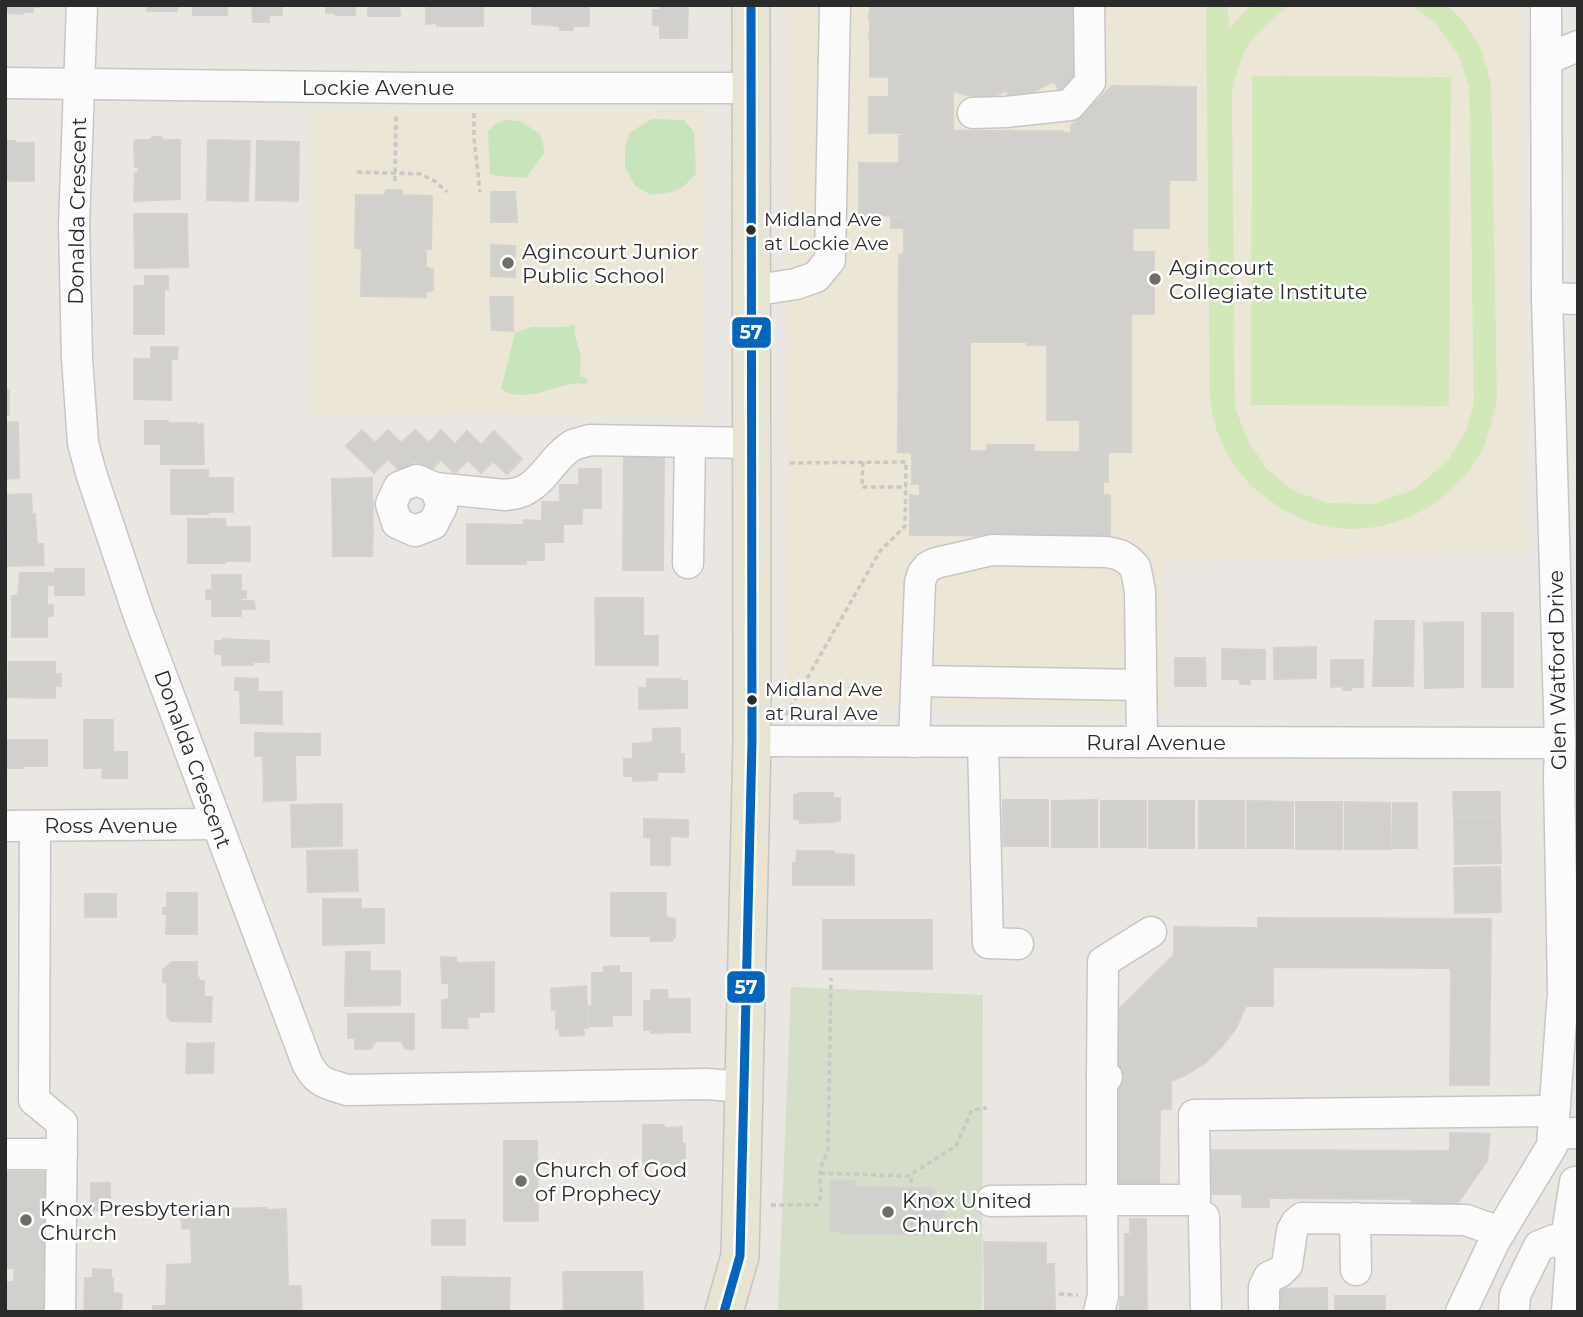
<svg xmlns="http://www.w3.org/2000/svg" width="1583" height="1317" font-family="Montserrat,sans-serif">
  <rect width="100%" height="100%" fill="#eae7e2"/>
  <g fill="#ece6d7">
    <path d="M787,5h732l8,547 -364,10 2,150 -379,-8z"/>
    <path d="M706,110l-4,308 -211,-5 -179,2v-303l166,1z"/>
  </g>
  <g fill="#c8e4bc">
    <path d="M652,119l32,1 10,12 2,42 -13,13 -11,5 -21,3 -16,-9 -10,-19v-19l4,-15z"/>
    <path d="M505,120l15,1 20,13 5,18 -19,26 -27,-2 -9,-2 -2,-43 9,-8z"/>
    <path d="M572,324l4,2 -2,6 7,24 -1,20 7,2v6c-29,-5 -58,23 -86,5l14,-56 17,-6h35z"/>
  </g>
  <path fill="#d4dec9" d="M791,987l192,8 -1,317h-204z"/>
  <g fill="#d2e8b9">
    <path d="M1206,5h22l1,24 22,-24h39c-17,13 -33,26 -44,44 -7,13 -10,29 -14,43l3,315 12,32 20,30 27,22 34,12 45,1 42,-15 33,-29 18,-29 8,-28 -5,-317 -11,-32 -22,-30 -24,-19h35l18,18 17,28 9,33 6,314c-5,23 -9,46 -23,66 -48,68 -141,88 -207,34 -7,-5 -15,-10 -20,-17 -14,-15 -26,-37 -32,-56 -3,-8 -4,-18 -5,-26z"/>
    <path d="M1252,76l199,1 -2,329 -198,-1z"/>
  </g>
  <g fill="#d2d0cd" stroke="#d4d2ce" stroke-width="2" fill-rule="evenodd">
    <path d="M5,5h35v2h-7v5h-10v2l-14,-1v-2h-4z"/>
    <rect x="147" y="5" width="30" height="6"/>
    <rect x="193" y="5" width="34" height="10"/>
    <path d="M252,5h30v10h-13v7h-16z"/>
    <path d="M326,5h29v10h-19v-2h-10z"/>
    <path d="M368,5h31l1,11h-32z"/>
    <path d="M426,5h57v21h-46v-3l-11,1z"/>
    <path d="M532,5h57v21h-16v4h-13v-4l-28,-2z"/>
    <path d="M660,5h28l-1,33h-27v-13h-7v-15h7z"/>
    <path d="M870,5h206l1,80 -16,9 -7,-13 -41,22 -7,-13 -15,8 -13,3v-3l-25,-7v40h110v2h8v-7l41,-40 84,1v93h-27v48h-36l-1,24h22v62h-23v138h-23v30h-5v13h7v41l-200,-1v-40l10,1v-12h-8v-31l-14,-1 1,-197 5,-1v-26h-13v-10h13v-2l-45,-1v-52h40v-27h4v-3h-34v-36h20v-20h-19v-39h-1v-5h1v-14h-1v-5h1zM970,342h57v3h20v75h33v32h-46v-7h-47v6h-17z"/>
    <path d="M153,137h8l3,3h16v59l-46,2 1,-28h3l1,-6h-4l-1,-24 1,-3h15z"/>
    <path d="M208,140l42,1 -2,60 -41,-1z"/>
    <path d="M5,141h10v2h19v38h-24l1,-1 -6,-1z"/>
    <path d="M257,141l42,1 -1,59 -42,-1z"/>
    <path d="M386,190h16v5l30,1 -1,53h-5v18l7,3v20l-7,2v5l-65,-1 1,-47 -7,-1 1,-53h29z"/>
    <path d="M491,192h24l2,30h-26z"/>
    <path d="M134,214h53l1,53 -53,1z"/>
    <path d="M491,245l24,1v31l-24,-1z"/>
    <path d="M145,276h23v13h-4v45h-30v-48h11z"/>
    <path d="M490,297h23v34l-21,-1z"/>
    <path d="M151,347h27l-1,12h-6v41l-37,-1v-40h17z"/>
    <rect x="5" y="390" width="4" height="25"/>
    <path d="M145,421h23v2h29v2l6,-1 1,40h-43v-20h-16z"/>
    <path d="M18,422l1,56 -14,1v-56z"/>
    <path d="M362,430l13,13 13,-13 13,13 14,-13 14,13 12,-13 14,14 12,-13 14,14 13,-14 28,28 -15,15 -14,-13 -12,12 -13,-13 -13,13 -14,-13 -13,13 -13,-12 -12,13 -15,-15 -14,14 -28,-27z"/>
    <path d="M624,455h40l-1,115h-40z"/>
    <path d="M579,469h22v39h-19v16h-19v18h-19v18h-18v4h-59v-40l57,1v-5l18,1v-19h18v-17h19z"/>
    <path d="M171,470h37v8h25v34h-25v2h-37z"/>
    <path d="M372,478v26l1,-1v10h-1l1,18 -1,25h-39l-1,-77z"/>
    <path d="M31,494l1,20h3l2,30h6l1,21 -36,1 -3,-71z"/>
    <path d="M188,519h37l1,8h24v34h-25v2h-37z"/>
    <path d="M55,569h29v26h-29v-10h-8v20h6v11h-6v21h-35v-41h6l2,-23h35z"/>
    <path d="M212,575h29v16h5v7h-5v3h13l1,8h-14v7h-29v-17h-6v-9h6z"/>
    <path d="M595,598h48v38h15v29h-62z"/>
    <rect x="1482" y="613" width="31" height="74"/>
    <path d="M1375,621h39l-1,65h-40z"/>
    <path d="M1463,622v65l-38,1 -1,-65z"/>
    <path d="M222,639l47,2v21h-16v3h-31v-11h-7v-13h7z"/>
    <path d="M1316,647v31l-42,1v-31z"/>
    <path d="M1222,649l43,1v29h-15v5h-10v-5h-18z"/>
    <path d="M1175,658h30l1,28h-31z"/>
    <path d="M1331,660h32v27h-12v3h-8v-4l-12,1z"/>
    <path d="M9,662h46v12h6v12h-6v12l-47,-1z"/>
    <path d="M235,678l23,1v13h24v32l-41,-1 -1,-33h-5z"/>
    <path d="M647,679h33v2h7v27l-48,1v-21h8z"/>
    <path d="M84,720h29v32h14v26h-25l1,-10h-19z"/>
    <path d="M680,728v26h4v18h-27v8l-24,1v-5h-9v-17h9v-15l20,-2v-13z"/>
    <path d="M255,733l65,1v21h-25l1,45 -32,1 -1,-43h4v-2h-12z"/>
    <path d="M5,740h42v26h-24v2h-18z"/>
    <path d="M1453,792h47v24l-46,1z"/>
    <path d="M800,793h33v5h7v23h-7v1l-33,1v-3l-6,-1v-24z"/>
    <rect x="1003" y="800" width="45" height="46"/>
    <path d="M1097,800v47h-45v-46z"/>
    <rect x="1101" y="801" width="45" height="46"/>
    <rect x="1149" y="801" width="45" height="47"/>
    <rect x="1199" y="801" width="45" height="47"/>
    <path d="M1247,801l46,1v46h-46z"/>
    <rect x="1296" y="802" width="46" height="47"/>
    <path d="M1345,802l45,1 1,46h-46z"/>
    <rect x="1393" y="803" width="24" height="45"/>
    <path d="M342,804v42l-50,1 -1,-42z"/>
    <path d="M1500,818l1,45 -46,1 -1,-45z"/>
    <path d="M644,819l44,1v17l-18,-1v29h-19v-27l-7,-1z"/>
    <path d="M357,850l1,41 -50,1 -1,-41z"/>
    <path d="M797,851h37v3l20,1v30h-61v-22h3z"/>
    <path d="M1500,867l1,45 -46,1 -1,-45z"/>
    <path d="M167,893h30v41h-31l1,-20h-4v-6h4z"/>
    <path d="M611,893h55v24l9,2v19h-3v3h-21l-1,-5h-39z"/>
    <rect x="85" y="894" width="31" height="23"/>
    <path d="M323,899h38v10h23v34l-61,2z"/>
    <path d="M1258,918l233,1 -2,166h-39l1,-117 -178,-1v39h-27l-10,22 -14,18 -17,17 -18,11 -16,7v28h-11l-1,77h-42l-5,-170 62,-61v-28l84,1z"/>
    <rect x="823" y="920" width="109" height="49"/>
    <path d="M346,952h24v19h30v34l-55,1z"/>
    <path d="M441,957l15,1v5l38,-1v50h-15v5h-12l1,11h-26v-28l7,-1v-16h-7z"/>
    <path d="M172,962h25v16h2v3h5v16h8l-1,25 -40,-1 -4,-5v-33l-4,-1v-12z"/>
    <path d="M619,966v7h12v42h-19v11h-23v-20h3v-33h12v-6z"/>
    <path d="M586,986l2,42h-5l1,7 -24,1v-8l-4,1v-19h-4l-1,-21z"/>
    <path d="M651,990h16l1,9h22v33l-39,1v-3h-7v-29h7z"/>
    <path d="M348,1014h66v35h-8l-5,-8h-25l-6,8h-15v-11h-7z"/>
    <path d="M187,1043h2v1l25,-1 -1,30h-27z"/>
    <path d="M643,1125h21v3l18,-1v17h3v16h-6v4h-36z"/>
    <path d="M1450,1133l40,1 -3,27 -30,43 -5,3 -22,2v-5h-18v-5l-143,-1v9h-27v-13h-31v-10h-9v-34l248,1z"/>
    <path d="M504,1141h33l1,80h-34z"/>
    <path d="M5,1172h41v116h-1v24h-40v-30h9v-14h-9z"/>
    <path d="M831,1181h24v6l77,1 13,14v19l-13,14 -93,-2v-2h-9z"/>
    <path d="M91,1183h19v27l-19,1z"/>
    <path d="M266,1208v2l20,-1 2,77h13l1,26h-149v-6h13l1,-41 25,-1 -1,-36 -9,1 -1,-17h18l-1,-3z"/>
    <path d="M1130,1219h16l1,93h-27v-15h5v-63h5z"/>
    <rect x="432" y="1220" width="33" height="25"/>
    <path d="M984,1242l62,1v21h8l1,48h-70z"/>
    <path d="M93,1269l18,1v8h2v15l9,1 -1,18h-37l1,-34h8z"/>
    <path d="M563,1272h79l1,40h-79z"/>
    <path d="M442,1277l68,1 -1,34h-67z"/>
    <path d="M1327,1288v24h-50v-23z"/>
    <rect x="1335" y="1296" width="50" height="16"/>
  </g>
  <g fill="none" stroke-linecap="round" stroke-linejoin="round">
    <defs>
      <g id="minor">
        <path d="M82,5l-8,219 3,134 6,85 8,30 47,140 169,450c11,21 19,20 40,27l359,-6 39,3"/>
        <path d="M1547,59l31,-13"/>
        <path d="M5,83l411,5h335"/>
        <path d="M973,113l33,-1 64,-7 20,-23 -1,-77"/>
        <path d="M751,291l45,-7 20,-7 14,-17 5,-255"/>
        <path d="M1547,298l31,1"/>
        <path d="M435,488l7,18 -9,18 -18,7 -18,-8 -6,-19 8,-17 18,-7 18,8 70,7c8,-1 16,-2 22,-6 19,-11 27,-33 46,-44 5,-2 11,-3 17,-5l162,3"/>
        <path d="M688,563l2,-121"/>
        <path d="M917,681l223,4"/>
        <path d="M752,741l808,2"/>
        <path d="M914,742l6,-160 3,-9 5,-6 8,-4 56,-13 115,2 13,3 8,5 7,7 2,8 3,17 2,150"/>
        <path d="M983,742l5,201 30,1"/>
        <path d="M5,826l212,-2"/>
        <path d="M35,826l-1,274 28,23 -2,189"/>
        <path d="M1102,1078l1,-116 48,-30"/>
        <path d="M1553,1134l25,-1"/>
        <path d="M5,1154h57"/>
        <path d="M991,1201l111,-1v-122l5,-1"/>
        <path d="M1204,1217l2,95"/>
        <path d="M1355,1218l1,52"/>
        <path d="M1565,1245l10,-63"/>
        <path d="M1099,1312l4,-16 -1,-96h93l-1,-85 360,-4"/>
        <path d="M1264,1312v-25l5,-10 11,-5 7,-7 5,-34 4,-8 6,-5 164,2 34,12"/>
        <path d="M1461,1312l33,-70 58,-96 11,-154 -4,-216 1,-33 -13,-445 -1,-293"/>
        <path d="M1514,1312l1,-17 24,-49 15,-6 11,5 6,10 -4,57"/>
      </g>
      <path id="major" d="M724,1312l16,-56 12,-515 -1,-736"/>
    </defs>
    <use href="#minor" stroke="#c7c6c6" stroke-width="33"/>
    <use href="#major" stroke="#c5c4c2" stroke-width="40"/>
    <g stroke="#c8c8c7" stroke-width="3.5" stroke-dasharray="5 3.5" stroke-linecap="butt">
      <path d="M474,113v25l6,54"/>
      <path d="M357,172l64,2 15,8 11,10"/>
      <path d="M395,181l1,-68"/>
      <path d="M863,462l-1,25h44"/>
      <path d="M786,715l94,-164 25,-25 1,-64 -118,1"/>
      <path d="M820,1173l88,3 48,-30 16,-36 15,-2"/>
      <path d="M911,1183l1,-9"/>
      <path d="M771,1205h46c6,-9 3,-19 3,-30 0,-9 4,-16 8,-24l3,-173"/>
      <path d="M1059,1294l19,1"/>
    </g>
    <use href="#minor" stroke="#fcfbfb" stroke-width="30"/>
    <use href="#major" stroke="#e7e4d4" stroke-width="37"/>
    <defs>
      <path id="bus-1" d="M724,1312l16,-56 12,-515 -1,-736"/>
    </defs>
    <use href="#bus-1" stroke="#fff" stroke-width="14"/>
    <use href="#bus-1" stroke="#0065bd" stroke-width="9"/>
  </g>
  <g fill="#2b2b2b" stroke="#fff" stroke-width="2.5">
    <circle cx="751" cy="230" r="6"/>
    <circle cx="752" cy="700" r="6"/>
  </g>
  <g fill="#6e6d6b" stroke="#fff" stroke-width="2.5">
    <circle cx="508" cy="263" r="7"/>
    <circle cx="1155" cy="279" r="7"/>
    <circle cx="521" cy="1181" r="7"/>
    <circle cx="888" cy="1212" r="7"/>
    <circle cx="26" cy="1220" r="7"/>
  </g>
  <g text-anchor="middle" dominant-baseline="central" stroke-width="5" stroke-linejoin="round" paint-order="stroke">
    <g font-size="19" fill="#2b2b2b" stroke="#fff" text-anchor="start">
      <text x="764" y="219">Midland Ave<tspan x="764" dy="24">at Lockie Ave</tspan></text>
      <text x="765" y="689">Midland Ave<tspan x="765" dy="24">at Rural Ave</tspan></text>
    </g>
    <g font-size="21" fill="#2b2b2b" stroke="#fff">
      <text x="378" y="87">Lockie Avenue</text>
      <text transform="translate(77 211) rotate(-89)">Donalda Crescent</text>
      <text transform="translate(1557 670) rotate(-91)">Glen Watford Drive</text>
      <text x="1156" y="742">Rural Avenue</text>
      <text transform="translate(193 759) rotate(70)">Donalda Crescent</text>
      <text x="111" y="825">Ross Avenue</text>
    </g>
    <g font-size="21" fill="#2b2b2b" stroke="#fff" text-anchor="start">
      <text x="522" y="251">Agincourt Junior<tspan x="522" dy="24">Public School</tspan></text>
      <text x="1169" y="267">Agincourt<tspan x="1169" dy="24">Collegiate Institute</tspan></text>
      <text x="535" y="1169">Church of God<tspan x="535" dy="24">of Prophecy</tspan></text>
      <text x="902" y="1200">Knox United<tspan x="902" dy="24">Church</tspan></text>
      <text x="40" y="1208">Knox Presbyterian<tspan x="40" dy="24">Church</tspan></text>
    </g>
  </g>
  <g stroke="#fff" stroke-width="2.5">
    <rect x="731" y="316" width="41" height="33" rx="7" fill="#0065bd"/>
    <rect x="726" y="970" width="40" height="34" rx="7" fill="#0065bd"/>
  </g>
  <g font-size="19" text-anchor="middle" font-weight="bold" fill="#fff">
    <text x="751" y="339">57</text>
    <text x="746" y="994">57</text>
  </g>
  <rect width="1583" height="1317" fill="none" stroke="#2b2b2b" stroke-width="14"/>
</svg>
